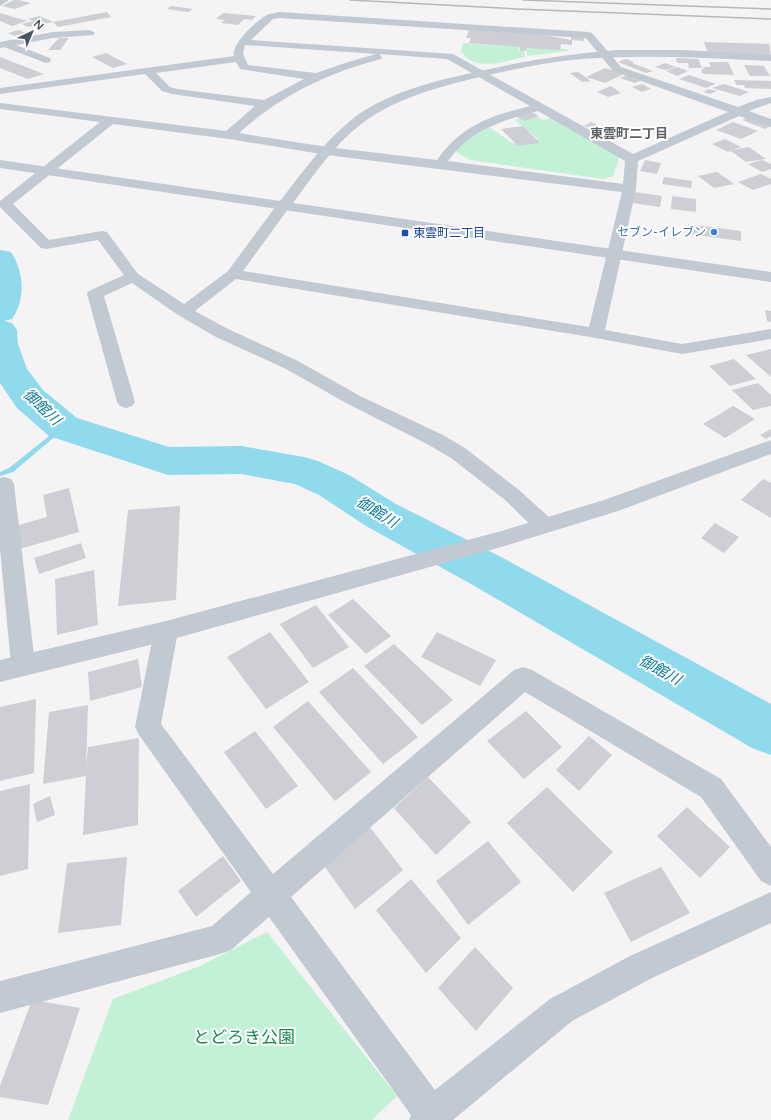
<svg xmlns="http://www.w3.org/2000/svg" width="771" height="1120" font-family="'Varela Round','Noto Sans JP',sans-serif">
  <rect width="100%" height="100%" fill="#f5f3f3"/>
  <g fill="#c3f1d5">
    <path d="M463,43l56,4v3l5,1 1,6c-21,4 -50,16 -64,-6z"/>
    <path d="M527,48l41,1v2l-41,5z"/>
    <path d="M535,115l8,5 12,-3 65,39 -7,20 -9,3 -134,-19 -15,-9 9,-9 25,-15 23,16 26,-4 -23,-19z"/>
    <path d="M267,932l130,164 -25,24h-304l45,-121 87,-33z"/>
  </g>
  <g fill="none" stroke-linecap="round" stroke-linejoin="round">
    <path fill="#90daee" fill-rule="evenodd" d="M63,425l3,2 -1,1 -52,44 -13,4v-4l9,-4z"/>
    <path fill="#90daee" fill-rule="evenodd" d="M0,250l11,2c13,20 15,47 1,67l-8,2 8,2 5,7 1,14 9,25 16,21 34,28 92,29 72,-1 63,11 14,4 31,14 47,29 107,54 268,146v51l-19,-7 -281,-164 -105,-58 -47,-31 -24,-11 -54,-10 -73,1 -119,-39 -32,-28 -17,-25z"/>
  </g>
  <g fill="#cdcfd5">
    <path d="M14,0h5l12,3 -16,6 -13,-3z"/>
    <path d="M171,6l22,3 -5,3 -21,-3z"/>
    <path d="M107,12l4,5 -53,10 -5,-5z"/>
    <path d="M0,13l27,8 -15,5 -12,-5z"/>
    <path d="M223,13l33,3 -4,4 -8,-1 -6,6 -17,-2 4,-3 -9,-1z"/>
    <path d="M40,16l13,6 -25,5 -6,-3 11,-3 -5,-2z"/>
    <path d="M19,30l6,3 -10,3 -7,-3z"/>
    <path d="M469,30l75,5 27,5v-4l13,1v4l-12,-1v5l-11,-1 -1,6 -33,-2 -1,3h-6v-4l-51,-4 2,-5h-5z"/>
    <path d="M59,38h10l-9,12h-12z"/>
    <path d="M704,42l65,2 2,11 -63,-2z"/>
    <path d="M106,53l21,11 -14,4 -21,-11z"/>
    <path d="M0,57l44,17 -16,5 -28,-11z"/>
    <path d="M676,58l22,1 4,9h-13l-1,-5h-11z"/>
    <path d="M626,59l8,3 -2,1 21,8 -7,2 -28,-11z"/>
    <path d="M709,62h19l6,13 -31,-1 -2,-5h3l-1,-2h8z"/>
    <path d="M665,63l11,4 -11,3 -10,-3z"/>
    <path d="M744,65l20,1 6,10h-20z"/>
    <path d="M677,67l11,4 -11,5 -11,-5z"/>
    <path d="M605,68l19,6 -19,9 -19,-6z"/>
    <path d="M578,72l13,9 -9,1 -12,-9z"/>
    <path d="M627,75l17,7 -4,-1 -5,2 -15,-5z"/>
    <path d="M689,75l27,9 -10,4 -27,-9z"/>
    <path d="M734,80l37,1v8l-26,-1 -1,-3h-7z"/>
    <path d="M642,84l9,5 -9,3 -10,-5z"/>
    <path d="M724,84l25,8 -9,4 -28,-8z"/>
    <path d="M611,86l10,7 -13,4 -11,-5z"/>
    <path d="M709,89l8,2 -7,3 -7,-2z"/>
    <path d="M530,111l9,5 -15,5 -9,-5z"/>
    <path d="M753,115l18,7v4l-6,3 -23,-9z"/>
    <path d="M591,122l7,3 -7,3 -7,-2z"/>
    <path d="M733,122l25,9 -17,8 -25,-9z"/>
    <path d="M523,126l17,17 -22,3 -17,-17z"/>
    <path d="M725,139l16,8 -9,3 17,-3 17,12 -20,3 -15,-11 -3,1 -16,-8z"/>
    <path d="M645,160l16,3 -4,11 -17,-3z"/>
    <path d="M762,160l9,4v5l-9,3 -14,-8z"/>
    <path d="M717,172l17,12 -20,4 -16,-12z"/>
    <path d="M761,174l10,5v5l-18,6 -15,-8z"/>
    <path d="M664,177l28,4 -1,7 -29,-4z"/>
    <path d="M635,192l27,4 -2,11 -27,-4z"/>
    <path d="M672,196l24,3v13l-25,-3z"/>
    <path d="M688,224l53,7v10l-53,-7z"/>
    <path d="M765,310l6,1v11l-4,-1z"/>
    <path d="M771,349v28l-25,-22z"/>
    <path d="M734,359l22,20 -26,7 -21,-20z"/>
    <path d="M758,383l13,12v11l-18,4 -21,-20z"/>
    <path d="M733,406l22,13 -30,19 -22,-14z"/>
    <path d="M771,429v7l-5,3 -6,-4z"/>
    <path d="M763,479l8,4v35l-30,-18z"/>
    <path d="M69,488l10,44 -63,18 -4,-23 35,-10 -4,-22z"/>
    <path d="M180,506l-4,94 -58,6 10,-96z"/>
    <path d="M715,523l24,14 -15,16 -23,-15z"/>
    <path d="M81,543l5,15 -47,16 -5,-16z"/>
    <path d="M94,570l4,55 -41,10 -2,-56z"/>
    <path d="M353,599l38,37 -25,18 -38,-39z"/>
    <path d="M316,605l33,42 -36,21 -33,-44z"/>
    <path d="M270,632l39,50 -43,27 -39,-52z"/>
    <path d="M437,632l59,28 -16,26 -59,-29z"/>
    <path d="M394,644l59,56 -31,25 -58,-59z"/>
    <path d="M138,659l4,28 -52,14 -2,-29z"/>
    <path d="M353,668l65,69 -35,27 -64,-72z"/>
    <path d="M36,699l-2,74 -34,8v-74z"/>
    <path d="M308,701l63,71 -36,29 -62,-74z"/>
    <path d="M88,705l-2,64 2,-22 51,-9 -1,87 -55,10 3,-59 -43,8 6,-72z"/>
    <path d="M526,711l36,36 -38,32 -37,-38z"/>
    <path d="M255,731l43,55 -32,23 -42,-57z"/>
    <path d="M589,736l23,19 -33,36 -23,-21z"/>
    <path d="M428,777l43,45 -35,33 -42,-47z"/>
    <path d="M30,784l-2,85 -28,7v-85z"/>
    <path d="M547,787l66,65 -40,40 -66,-69z"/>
    <path d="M50,796l5,19 -18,7 -4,-18z"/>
    <path d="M687,807l43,40 -30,31 -43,-42z"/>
    <path d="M369,826l34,44 -48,39 -33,-46z"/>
    <path d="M488,841l33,41 -53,43 -32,-44z"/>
    <path d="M223,856l18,25 -45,36 -18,-26z"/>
    <path d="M127,857l-6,68 -63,8 9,-70z"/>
    <path d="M661,867l29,46 -59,29 -27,-49z"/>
    <path d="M411,879l50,59 -35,35 -50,-63z"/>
    <path d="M475,947l38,41 -37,43 -38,-43z"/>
    <path d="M32,1000l48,8 -32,97 -48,-8v-11z"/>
  </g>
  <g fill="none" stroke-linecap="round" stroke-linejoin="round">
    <g fill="#c1cad2" fill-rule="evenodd">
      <path d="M0,0h9l-9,6z"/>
      <path d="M280,12l309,20 3,1 29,34 117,40 18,-7 15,-3v6l-22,8 22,8v8l-32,-11 -101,45 -2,28 -31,141 77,14 89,-15v10l-89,15 -86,-16 -360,-59 -41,32 33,18 70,32 62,35 81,38 24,14 54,42 32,29 4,6 -4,6 -7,2 -7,-2 -32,-31 -54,-42 -24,-14 -79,-40 -62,-35 -70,-32 -38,-22 -46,-32 -28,13 31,106 -3,4 -6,2 -6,-2 -3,-4 -30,-108 2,-3 35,-16 -26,-35 -52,9 -5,-1 -41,-41v-6l100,-79 -100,-13v-6l226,28 29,-25 -83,-12 -10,-3 -17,-17 -145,20v-6l234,-32c-3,-12 23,-36 33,-41 4,-2 9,-2 13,-3zM280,18l306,20 27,33 115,41 -95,42 -180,-100 -202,-14 22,-21zM245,45l131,9 -31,9 -29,10 -68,-8 -5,-11zM379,54l68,5 83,47c-40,10 -69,20 -93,54l-110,-13 -88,-14c41,-37 88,-60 142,-74l1,-2zM236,62l4,7 64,10 -40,21 -87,-11 -7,-2 -14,-14zM538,111l87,50 -2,23 -175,-23c22,-31 55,-41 90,-50zM113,124l116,15 98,16 295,37 -33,135 -346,-56 48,-66 -2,-3h-10l-51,69 -44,33 -46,-30 -31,-42 -5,-1 -53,9 -36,-36z"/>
      <path d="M90,30l5,3 -2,2 -40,3 -37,7 34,13 1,2 -1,2 -4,1 -42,-16 -4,1v-6l53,-10z"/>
      <path d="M4,477l7,2 3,5 21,180 -3,7 -9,4 -9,-4 -3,-7 -11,-115v-71z"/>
      <path d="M166,621l8,3 4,7 -17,93 112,150 241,-204 9,-3 9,3 189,109 50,68v39l-10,-5 -60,-84 -176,-105 -234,205 144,193 115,-91 80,-43 141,-64v31l-119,55 -80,43 -119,99h-44l2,-5 -142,-198 -38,33 -11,4 -220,59v-32l212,-55 39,-34 -112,-157 -4,-8 19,-96 4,-7z"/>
    </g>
    <g fill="#c1cad2" fill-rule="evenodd">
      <path d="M617,50h66l88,5v6c-64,-3 -127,-7 -190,-2 -37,3 -74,12 -110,20 -39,10 -79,21 -111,46 -27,21 -47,51 -67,78l478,69v10l-771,-114v-8l280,41c22,-28 42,-57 70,-80 33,-27 77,-38 117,-47 50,-12 99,-20 150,-24z"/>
      <path d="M771,440v14l-153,57 -113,35 -339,95 -166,41v-22l166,-39 339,-91 99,-30z"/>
    </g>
    <g stroke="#b5b8bd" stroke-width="1.5">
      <path d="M350,0l167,9 254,10"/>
      <path d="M523,0l248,9"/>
    </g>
  </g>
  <circle fill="#3f7fe0" stroke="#fff" stroke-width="1.5" cx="714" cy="232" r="4"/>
  <rect fill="#1a4fb4" stroke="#fff" stroke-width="1.5" x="401" y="229" width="8" height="8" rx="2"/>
  <g text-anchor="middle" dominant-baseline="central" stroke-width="4" stroke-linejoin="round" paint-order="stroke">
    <g font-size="12" fill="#366cbe" stroke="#fff" text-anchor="end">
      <text x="706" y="232">セブン-イレブン</text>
    </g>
    <g font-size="12" fill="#164399" stroke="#fff" text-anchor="start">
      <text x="413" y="233">東雲町二丁目</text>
    </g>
    <g font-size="13" font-weight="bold" fill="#5f6368" stroke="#fff">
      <text x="629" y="134">東雲町二丁目</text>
    </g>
    <g font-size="15" font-style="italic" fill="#0c7c9b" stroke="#fff">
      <text transform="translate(42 407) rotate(43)">御館川</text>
      <text transform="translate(377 512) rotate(31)">御館川</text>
      <text transform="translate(660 670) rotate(29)">御館川</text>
    </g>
    <g font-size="17" fill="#17864f" stroke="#fff">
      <text x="244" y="1037">とどろき公園</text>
    </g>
  </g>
  <g transform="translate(32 32) rotate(44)" stroke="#ffffff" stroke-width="3" paint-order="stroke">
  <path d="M0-3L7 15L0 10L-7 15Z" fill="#4a5661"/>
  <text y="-6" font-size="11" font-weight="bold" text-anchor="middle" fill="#4a5661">N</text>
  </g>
</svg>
